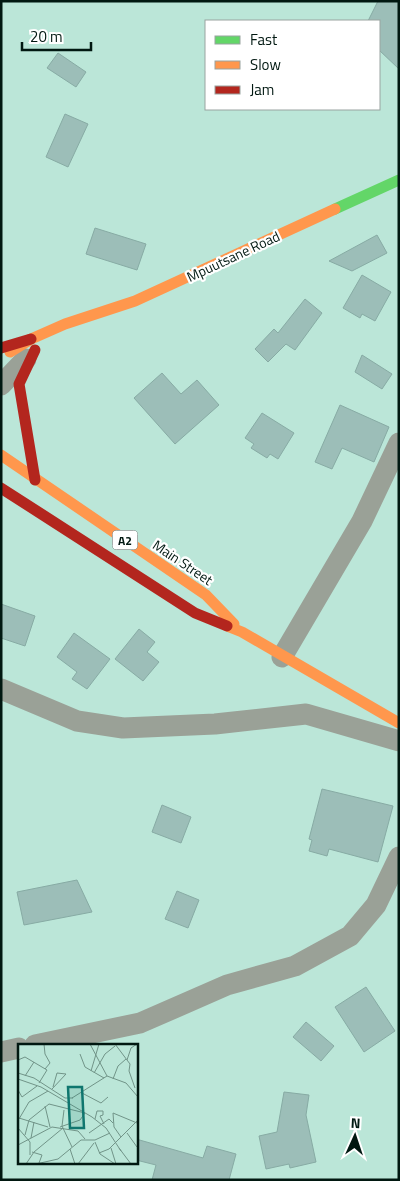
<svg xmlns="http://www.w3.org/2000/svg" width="400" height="1181" font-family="'Titillium Web',sans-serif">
  <rect width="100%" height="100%" fill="#bbe6d8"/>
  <g fill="#9cbeb8" stroke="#87aba4">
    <path d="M378,1h21v68l-20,-19v-29h-11z"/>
    <path d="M58,53l28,19 -10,15 -29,-19z"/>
    <path d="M65,114l23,10 -20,43 -22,-10z"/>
    <path d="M95,228l51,16 -9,26 -51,-16z"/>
    <path d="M377,235l10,18 -35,18 -23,-10z"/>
    <path d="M362,275l29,17 -16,29 -13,-7 -2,4 -17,-10z"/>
    <path d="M305,299l17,14 -27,37 -9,-6 -18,18 -13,-13 19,-20 4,4z"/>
    <path d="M362,355l30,19 -10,15 -27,-17z"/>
    <path d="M162,373l19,21 16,-14 22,25 -44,39 -41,-46z"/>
    <path d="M340,405l49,22 -15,35 -32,-14 -10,21 -17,-7z"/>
    <path d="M262,413l32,20 -16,26 -8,-5 -3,4 -16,-10 3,-4 -9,-6z"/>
    <path d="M1,604l34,12 -10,30 -24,-8z"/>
    <path d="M139,629l16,13 -8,10 12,10 -16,19 -28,-22z"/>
    <path d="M74,633l36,26 -23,30 -15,-10 5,-7 -20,-15z"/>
    <path d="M322,789l71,17 -15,56 -49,-13 -2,7 -18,-5 3,-11 -3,-1z"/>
    <path d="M162,805l29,12 -10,26 -29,-11z"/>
    <path d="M77,880l15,32 -68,13 -7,-33z"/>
    <path d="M177,891l22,9 -11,28 -23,-9z"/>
    <path d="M366,987l29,44 -31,21 -29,-45z"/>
    <path d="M306,1022l28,24 -13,15 -28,-24z"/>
    <path d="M284,1092l25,3 -3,20 10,47 -26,6 -1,-4 -23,5 -7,-33 18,-4z"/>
    <path d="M136,1139l67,19 4,-12 29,8 -7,26h-77l4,-15 -20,-5z"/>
  </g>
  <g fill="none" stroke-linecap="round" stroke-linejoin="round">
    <g stroke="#9aa197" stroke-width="21">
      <path d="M1,385l25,-26"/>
      <path d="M282,657l80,-136 37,-78"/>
      <path d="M1,689l76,32 46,7 92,-4 91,-10 93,27"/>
      <path d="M35,1045l105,-22 87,-38 68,-19 55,-30 26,-31 23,-48"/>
      <path d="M1,1052l18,-4"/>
    </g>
    <path stroke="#63d668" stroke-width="11" d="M335,209l64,-29"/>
    <g stroke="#ff974d" stroke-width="11">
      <path d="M10,352l21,-13 34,-15 70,-23 200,-92"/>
      <path d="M1,455l205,140 28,29"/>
      <path d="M227,626l15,6 157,91"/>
    </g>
    <g stroke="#b3261e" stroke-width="11">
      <path d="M1,348l30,-9"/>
      <path d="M35,350l-16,34 16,96"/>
      <path d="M1,488l194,125 32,13"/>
    </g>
  </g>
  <g text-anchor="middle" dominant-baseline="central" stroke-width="4.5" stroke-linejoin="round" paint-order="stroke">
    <rect fill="#fff" stroke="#4d5d58" stroke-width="1" x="112.5" y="530.5" width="25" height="19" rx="4"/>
    <g font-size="12" font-weight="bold" fill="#011811">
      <text x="125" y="540">A2</text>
    </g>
    <g font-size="14" fill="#011811" stroke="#fff">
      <text transform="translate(233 256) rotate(-25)">Mpuutsane Road</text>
      <text transform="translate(183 562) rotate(34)">Main Street</text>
    </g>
  </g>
  <g transform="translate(18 1044)">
    <rect width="120" height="120" fill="#bbe6d8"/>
    <path fill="none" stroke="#719488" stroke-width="1" d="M26,0l1,10 5,9 -5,6M72,0l17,32 19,7 12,14M97,0l15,20 -1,7 6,17M62,10l5,13 19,11M0,16l7,-3 22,13 -8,13M109,16l4,-12 6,-4M73,27l8,-27M0,29l16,5 31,20h8M76,29l11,-19 10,-8M7,32l9,-14M0,35l23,8 51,30 14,11 15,23M95,35l5,-13 8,-7M34,45l14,-15 -9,-1 -4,14M0,46l4,7 15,-11M64,49l19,10 7,-6M54,54l35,-22M27,62l5,21M46,66l-2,16 10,21M1,74l29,9M1,75l10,-17 19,-11M77,75l2,-8h6v4l-3,1 4,8M0,84l12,14v13M71,89l20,-14 4,4M109,89l10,14M7,91l4,-15 20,-16 36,9 -5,7 -20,7M103,93l-7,-10 -1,-14 24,10M13,94l3,-16M77,98l5,12 15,10M0,101l34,-18 26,4 7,8M93,104l5,16M101,104l12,16M52,105l5,15M14,108l10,3 -3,8M81,109l10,-4 29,-29M8,120l8,-12 29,-24M18,120l22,-5 23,-19h14l15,-7M60,120l16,-21"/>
    <path fill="#0f766e" fill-opacity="0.15" stroke="#0f766e" stroke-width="2.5" d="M50,43h14l2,41h-14z"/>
    <rect width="120" height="120" fill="none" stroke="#011811" stroke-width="2.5"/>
  </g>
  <rect width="400" height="1181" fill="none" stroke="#011811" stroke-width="5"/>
  <rect x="205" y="20" width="175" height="90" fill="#ffffff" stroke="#99a3a0"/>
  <rect x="215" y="36" width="25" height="8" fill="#63d668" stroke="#99a3a0"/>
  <text x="250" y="45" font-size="15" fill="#011811">Fast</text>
  <rect x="215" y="61" width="25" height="8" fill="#ff974d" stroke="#99a3a0"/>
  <text x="250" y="70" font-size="15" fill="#011811">Slow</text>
  <rect x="215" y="86" width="25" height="8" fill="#b3261e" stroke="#99a3a0"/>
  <text x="250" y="95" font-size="15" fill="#011811">Jam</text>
  <g transform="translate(355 1136) rotate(3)" stroke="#ffffff" stroke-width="4" paint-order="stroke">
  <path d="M0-4L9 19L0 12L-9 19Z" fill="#011811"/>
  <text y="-8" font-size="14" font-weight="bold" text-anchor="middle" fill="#011811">N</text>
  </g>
  <path d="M22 42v8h69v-8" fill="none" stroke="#011811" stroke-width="2.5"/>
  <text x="30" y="42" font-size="15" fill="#011811" stroke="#ffffff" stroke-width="4" paint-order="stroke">20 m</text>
</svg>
